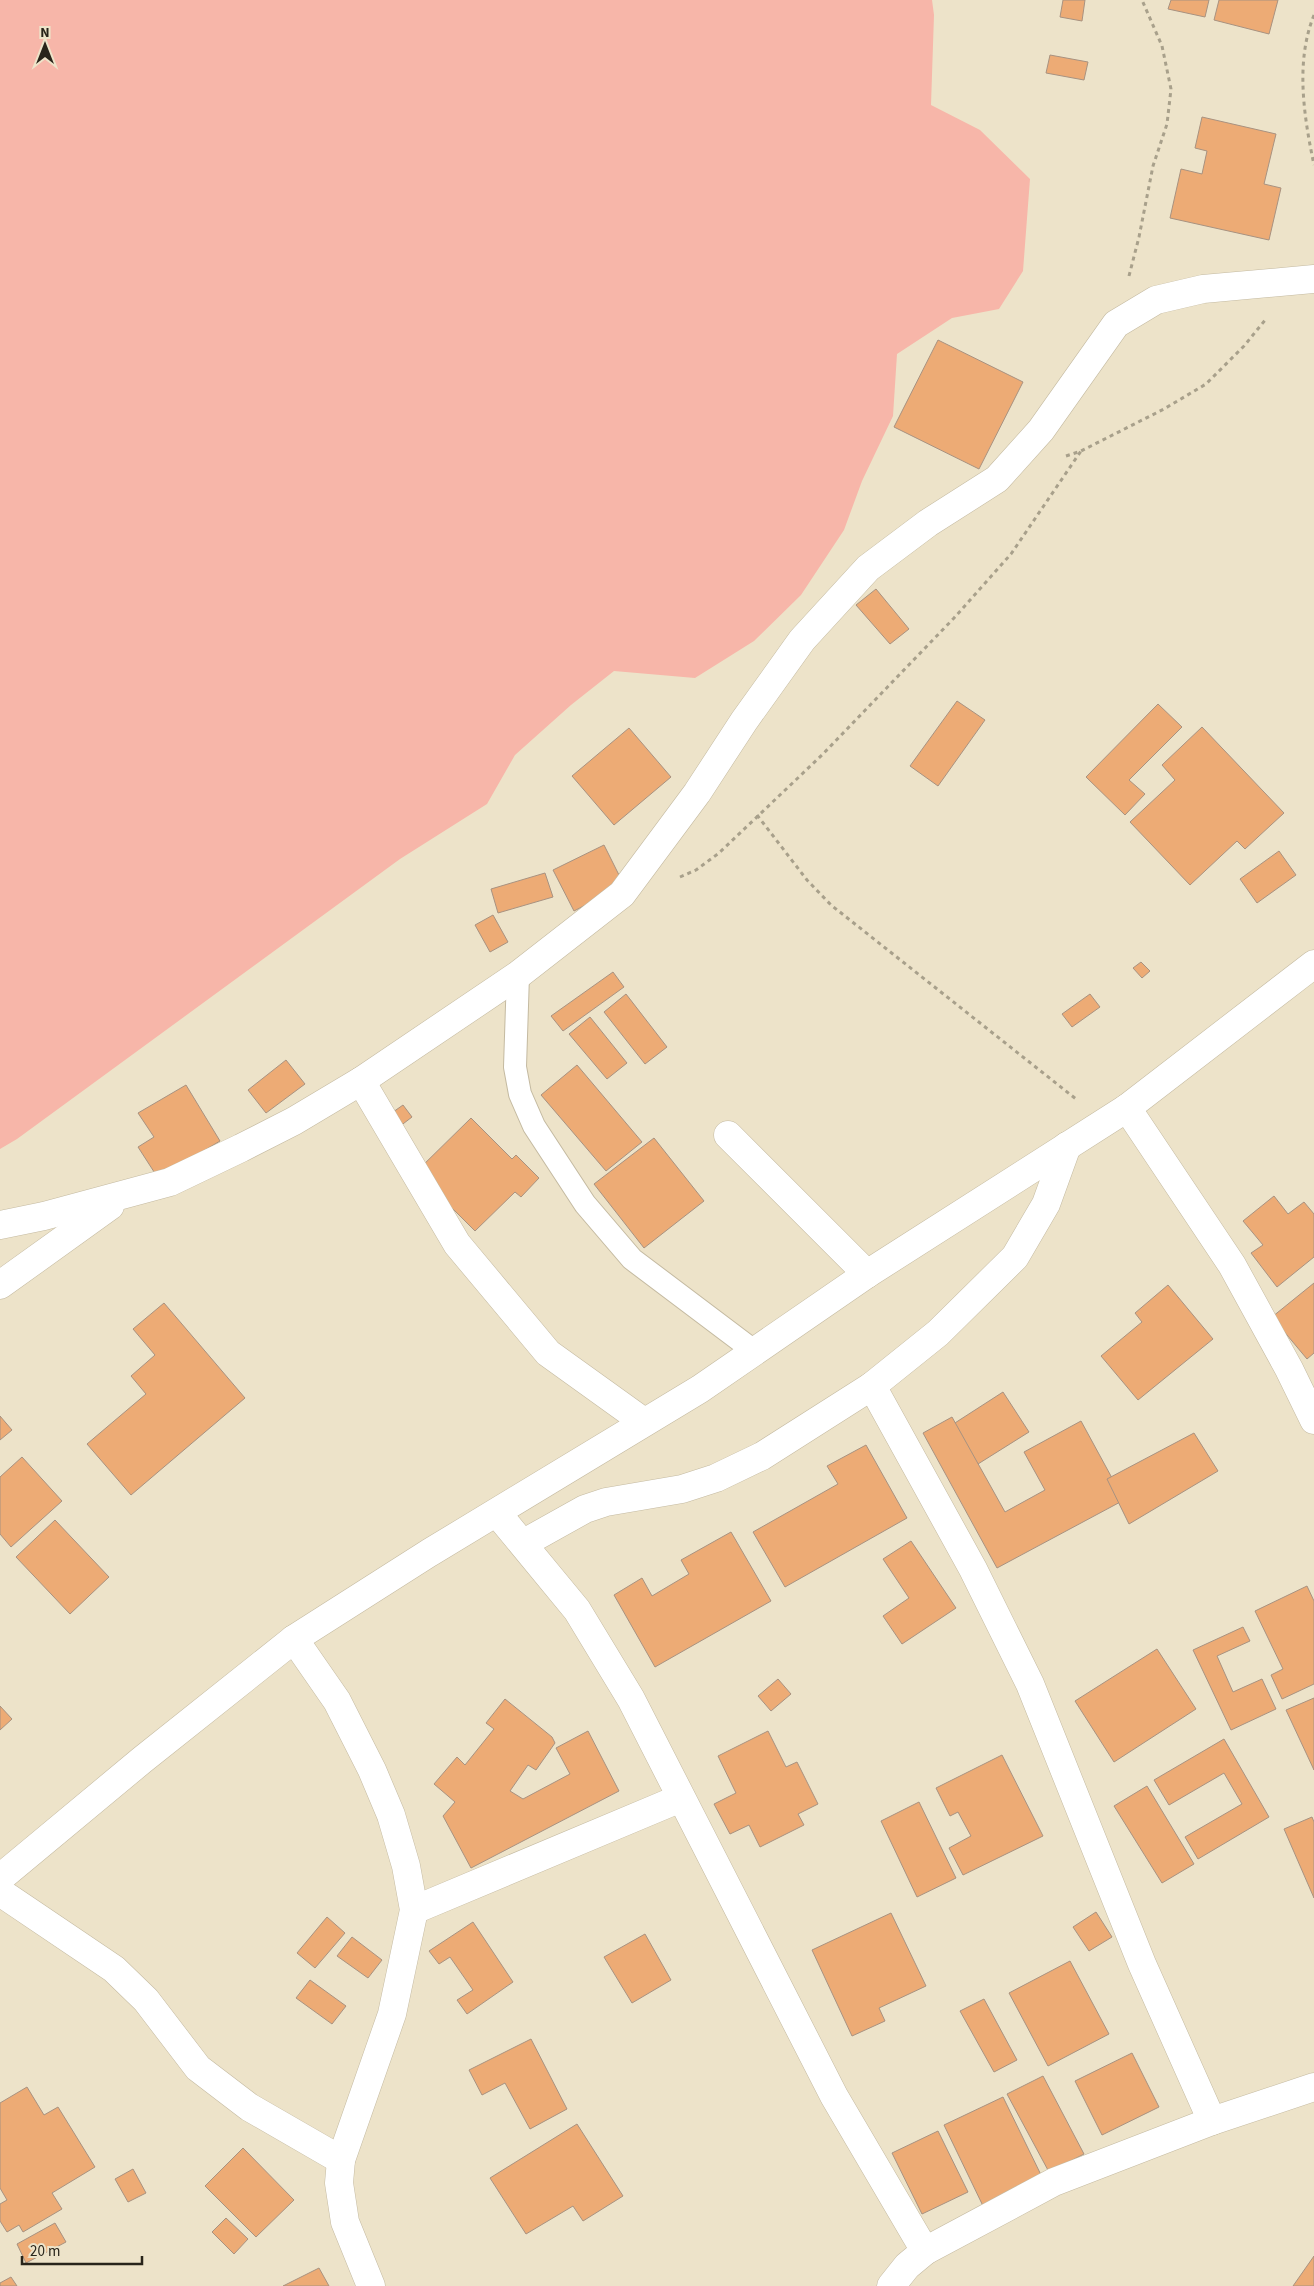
<svg xmlns="http://www.w3.org/2000/svg" width="1314" height="2286" font-family="'Source Sans 3',sans-serif">
  <rect width="100%" height="100%" fill="#ede3c9"/>
  <path fill="#f7b6a9" d="M0,0h932l2,15 -3,90 49,25 50,49 -7,92 -24,38 -47,9 -55,36 -4,62 -31,65 -18,49 -43,65 -47,46 -59,37 -81,-7 -43,34 -56,50 -28,49 -87,55 -383,280 -17,10z"/>
  <g fill="#edab75" stroke="#a89280">
    <path d="M1063,0h22l-3,21 -22,-4z"/>
    <path d="M1171,0h38l-4,17 -37,-8z"/>
    <path d="M1219,0h59l-9,34 -55,-14z"/>
    <path d="M1050,55l38,7 -4,18 -38,-7z"/>
    <path d="M1202,117l74,17 -12,50 17,4 -12,52 -99,-22 11,-49 21,5 5,-23 -12,-3z"/>
    <path d="M938,340l85,42 -44,87 -85,-42z"/>
    <path d="M876,589l33,40 -19,15 -34,-39z"/>
    <path d="M957,701l28,19 -47,66 -28,-20z"/>
    <path d="M1158,704l24,23 -53,53 16,14 -20,21 -39,-38z"/>
    <path d="M1202,727l82,86 -39,36 -8,-8 -47,44 -60,-63 45,-42 -13,-15z"/>
    <path d="M629,728l42,49 -57,48 -42,-49z"/>
    <path d="M604,845l20,40 -50,26 -21,-41z"/>
    <path d="M1279,851l17,24 -39,28 -17,-24z"/>
    <path d="M545,873l8,24 -55,16 -7,-24z"/>
    <path d="M493,915l15,27 -18,10 -15,-27z"/>
    <path d="M1141,962l9,9 -8,7 -9,-10z"/>
    <path d="M613,972l11,15 -61,44 -12,-15z"/>
    <path d="M626,994l41,53 -22,17 -41,-52z"/>
    <path d="M1090,994l10,13 -28,20 -10,-13z"/>
    <path d="M590,1017l37,46 -20,16 -38,-45z"/>
    <path d="M286,1060l19,24 -39,29 -18,-23z"/>
    <path d="M577,1065l65,77 -36,29 -65,-76z"/>
    <path d="M186,1085l34,56 -62,37 -20,-31 16,-10 -16,-24z"/>
    <path d="M403,1105l9,12 -17,13 -9,-13z"/>
    <path d="M471,1118l41,41 4,-4 23,23 -18,19 -6,-5 -40,39 -59,-59z"/>
    <path d="M654,1138l50,63 -60,47 -50,-64z"/>
    <path d="M1274,1196l14,18 16,-12 10,12v43l-37,30 -26,-34 12,-8 -20,-24z"/>
    <path d="M1314,1283v70l-7,6 -35,-42z"/>
    <path d="M1168,1285l45,54 -75,61 -37,-44 41,-34 -7,-9z"/>
    <path d="M164,1303l81,95 -114,97 -44,-51 59,-50 -15,-18 24,-21 -22,-26z"/>
    <path d="M1003,1392l26,40 -59,37 -26,-39z"/>
    <path d="M0,1416l12,14 -12,10z"/>
    <path d="M952,1417l53,95 40,-22 -21,-38 57,-31 43,79 -127,68 -74,-135z"/>
    <path d="M1194,1433l24,38 -89,53 -22,-45z"/>
    <path d="M866,1445l41,73 -122,69 -32,-55 85,-48 -11,-18z"/>
    <path d="M22,1457l40,44 -51,46 -11,-13v-57z"/>
    <path d="M55,1520l54,57 -39,37 -54,-57z"/>
    <path d="M731,1532l40,69 -116,66 -41,-72 28,-17 10,18 37,-22 -8,-14z"/>
    <path d="M911,1541l45,67 -54,36 -19,-28 26,-18 -26,-39z"/>
    <path d="M1307,1586l7,15v83l-32,15 -11,-24 12,-6 -28,-58z"/>
    <path d="M1243,1627l7,14 -33,15 16,36 29,-13 14,30 -45,21 -38,-80z"/>
    <path d="M1157,1649l39,60 -82,53 -39,-61z"/>
    <path d="M778,1679l13,15 -20,17 -13,-15z"/>
    <path d="M1314,1698v72l-28,-60z"/>
    <path d="M505,1699l47,38 3,6 -19,27 -8,-5 -18,26 13,8 47,-25 -14,-26 32,-17 31,60 -148,77 -28,-52 12,-14 -21,-18 23,-27 8,8 29,-36 -8,-6z"/>
    <path d="M0,1706l12,13 -12,11z"/>
    <path d="M768,1731l18,36 11,-5 21,42 -20,10 6,11 -44,22 -11,-22 -19,9 -16,-30 22,-11 -18,-37z"/>
    <path d="M1224,1739l45,78 -71,42 -13,-22 57,-33 -18,-31 -55,32 -15,-25z"/>
    <path d="M1002,1755l41,81 -80,39 -14,-27 22,-12 -13,-24 -8,4 -14,-28z"/>
    <path d="M1147,1786l47,78 -32,19 -48,-77z"/>
    <path d="M919,1802l37,76 -39,19 -36,-76z"/>
    <path d="M1312,1817l2,5v76l-30,-69z"/>
    <path d="M1096,1912l16,25 -23,14 -16,-24z"/>
    <path d="M891,1913l35,73 -47,22 6,13 -33,15 -40,-86z"/>
    <path d="M327,1917l18,16 -30,35 -18,-15z"/>
    <path d="M473,1922l40,60 -46,32 -10,-14 16,-10 -23,-33 -11,7 -10,-13z"/>
    <path d="M645,1934l26,46 -39,23 -28,-46z"/>
    <path d="M352,1937l30,23 -14,18 -31,-22z"/>
    <path d="M1070,1961l39,73 -61,32 -39,-73z"/>
    <path d="M310,1980l36,26 -14,18 -36,-26z"/>
    <path d="M984,1999l33,61 -23,12 -34,-61z"/>
    <path d="M531,2039l36,70 -37,20 -25,-46 -23,12 -13,-25z"/>
    <path d="M1132,2053l27,54 -57,28 -27,-54z"/>
    <path d="M1043,2076l41,78 -35,18 -42,-78z"/>
    <path d="M27,2087l17,28 14,-8 37,60 -43,26 10,16 -39,23 -4,-7 -12,7 -7,-11v-17l7,-4 -7,-12v-85z"/>
    <path d="M1003,2097l40,82 -59,29 -40,-83z"/>
    <path d="M577,2124l46,72 -40,25 -10,-15 -47,28 -36,-56z"/>
    <path d="M938,2131l30,61 -46,22 -30,-61z"/>
    <path d="M243,2148l51,52 -38,37 -51,-51z"/>
    <path d="M133,2169l13,24 -18,9 -13,-23z"/>
    <path d="M226,2218l22,21 -14,15 -22,-22z"/>
    <path d="M55,2223l11,19 -40,21 -9,-19z"/>
    <path d="M1314,2256v30h-21z"/>
    <path d="M319,2268l10,18h-46z"/>
    <path d="M11,2277l6,9h-17v-3z"/>
  </g>
  <g fill="none" stroke-linecap="round" stroke-linejoin="round">
    <defs>
      <path id="service" d="M518,975l-3,92 5,27 14,32 51,78 47,55 122,92"/>
      <g id="minor">
        <path d="M361,1081l96,163 91,109 96,69"/>
        <path d="M1127,1108l105,157 57,104 25,51"/>
        <path d="M728,1135l139,139"/>
        <path d="M0,1225l44,-9 126,-34 71,-34 53,-27 67,-40 157,-106 104,-81 75,-101 47,-72 58,-81 66,-72 60,-45 69,-44 44,-49 75,-106 40,-24 47,-11 111,-10"/>
        <path d="M0,1285l110,-79"/>
        <path d="M872,1386l101,183 57,115 112,280 70,157"/>
        <path d="M497,1513l80,97 54,89 203,397 91,155"/>
        <path d="M524,1543l61,-34 21,-7 76,-13 34,-11 46,-22 110,-70 66,-53 77,-76 31,-53 21,-58"/>
        <path d="M294,1639l43,62 35,69 19,45 15,51 8,44 -22,104 -51,146 -2,23 6,39 26,64"/>
        <path d="M0,1878l142,-118 152,-121 135,-86 271,-164 167,-115 260,-166 187,-144"/>
        <path d="M0,1892l114,77 32,31 52,68 51,39 92,53"/>
        <path d="M414,1910l267,-112"/>
        <path d="M891,2286l16,-20 18,-15 129,-69 158,-61 102,-34"/>
      </g>
    </defs>
    <use href="#service" stroke="#c4baa1" stroke-width="24"/>
    <use href="#minor" stroke="#c4baa1" stroke-width="29"/>
    <g stroke="#a8a08b" stroke-width="3" stroke-dasharray="4 4" stroke-linecap="butt">
      <path d="M1314,15c-19,47 -10,102 0,150"/>
      <path d="M1129,276l10,-39 14,-71 14,-42 4,-35 -9,-43 -20,-46"/>
      <path d="M1066,456l15,-5 83,-42 42,-25 38,-38 22,-27"/>
      <path d="M757,815l50,65 24,25 245,194"/>
      <path d="M680,877l16,-7 23,-17 103,-98 132,-137 57,-64 70,-103"/>
    </g>
    <use href="#service" stroke="#fff" stroke-width="22"/>
    <use href="#minor" stroke="#fff" stroke-width="28"/>
  </g>
  <g transform="translate(45 45)" stroke="#ede3c9" stroke-width="4" paint-order="stroke">
  <path d="M0-4L9 19L0 12L-9 19Z" fill="#28241a"/>
  <text y="-8" font-size="14" font-weight="bold" text-anchor="middle" fill="#28241a">N</text>
  </g>
  <path d="M22 2256v8h120v-8" fill="none" stroke="#28241a" stroke-width="2.5"/>
  <text x="30" y="2256" font-size="15" fill="#28241a" stroke="#ede3c9" stroke-width="4" paint-order="stroke">20 m</text>
</svg>
